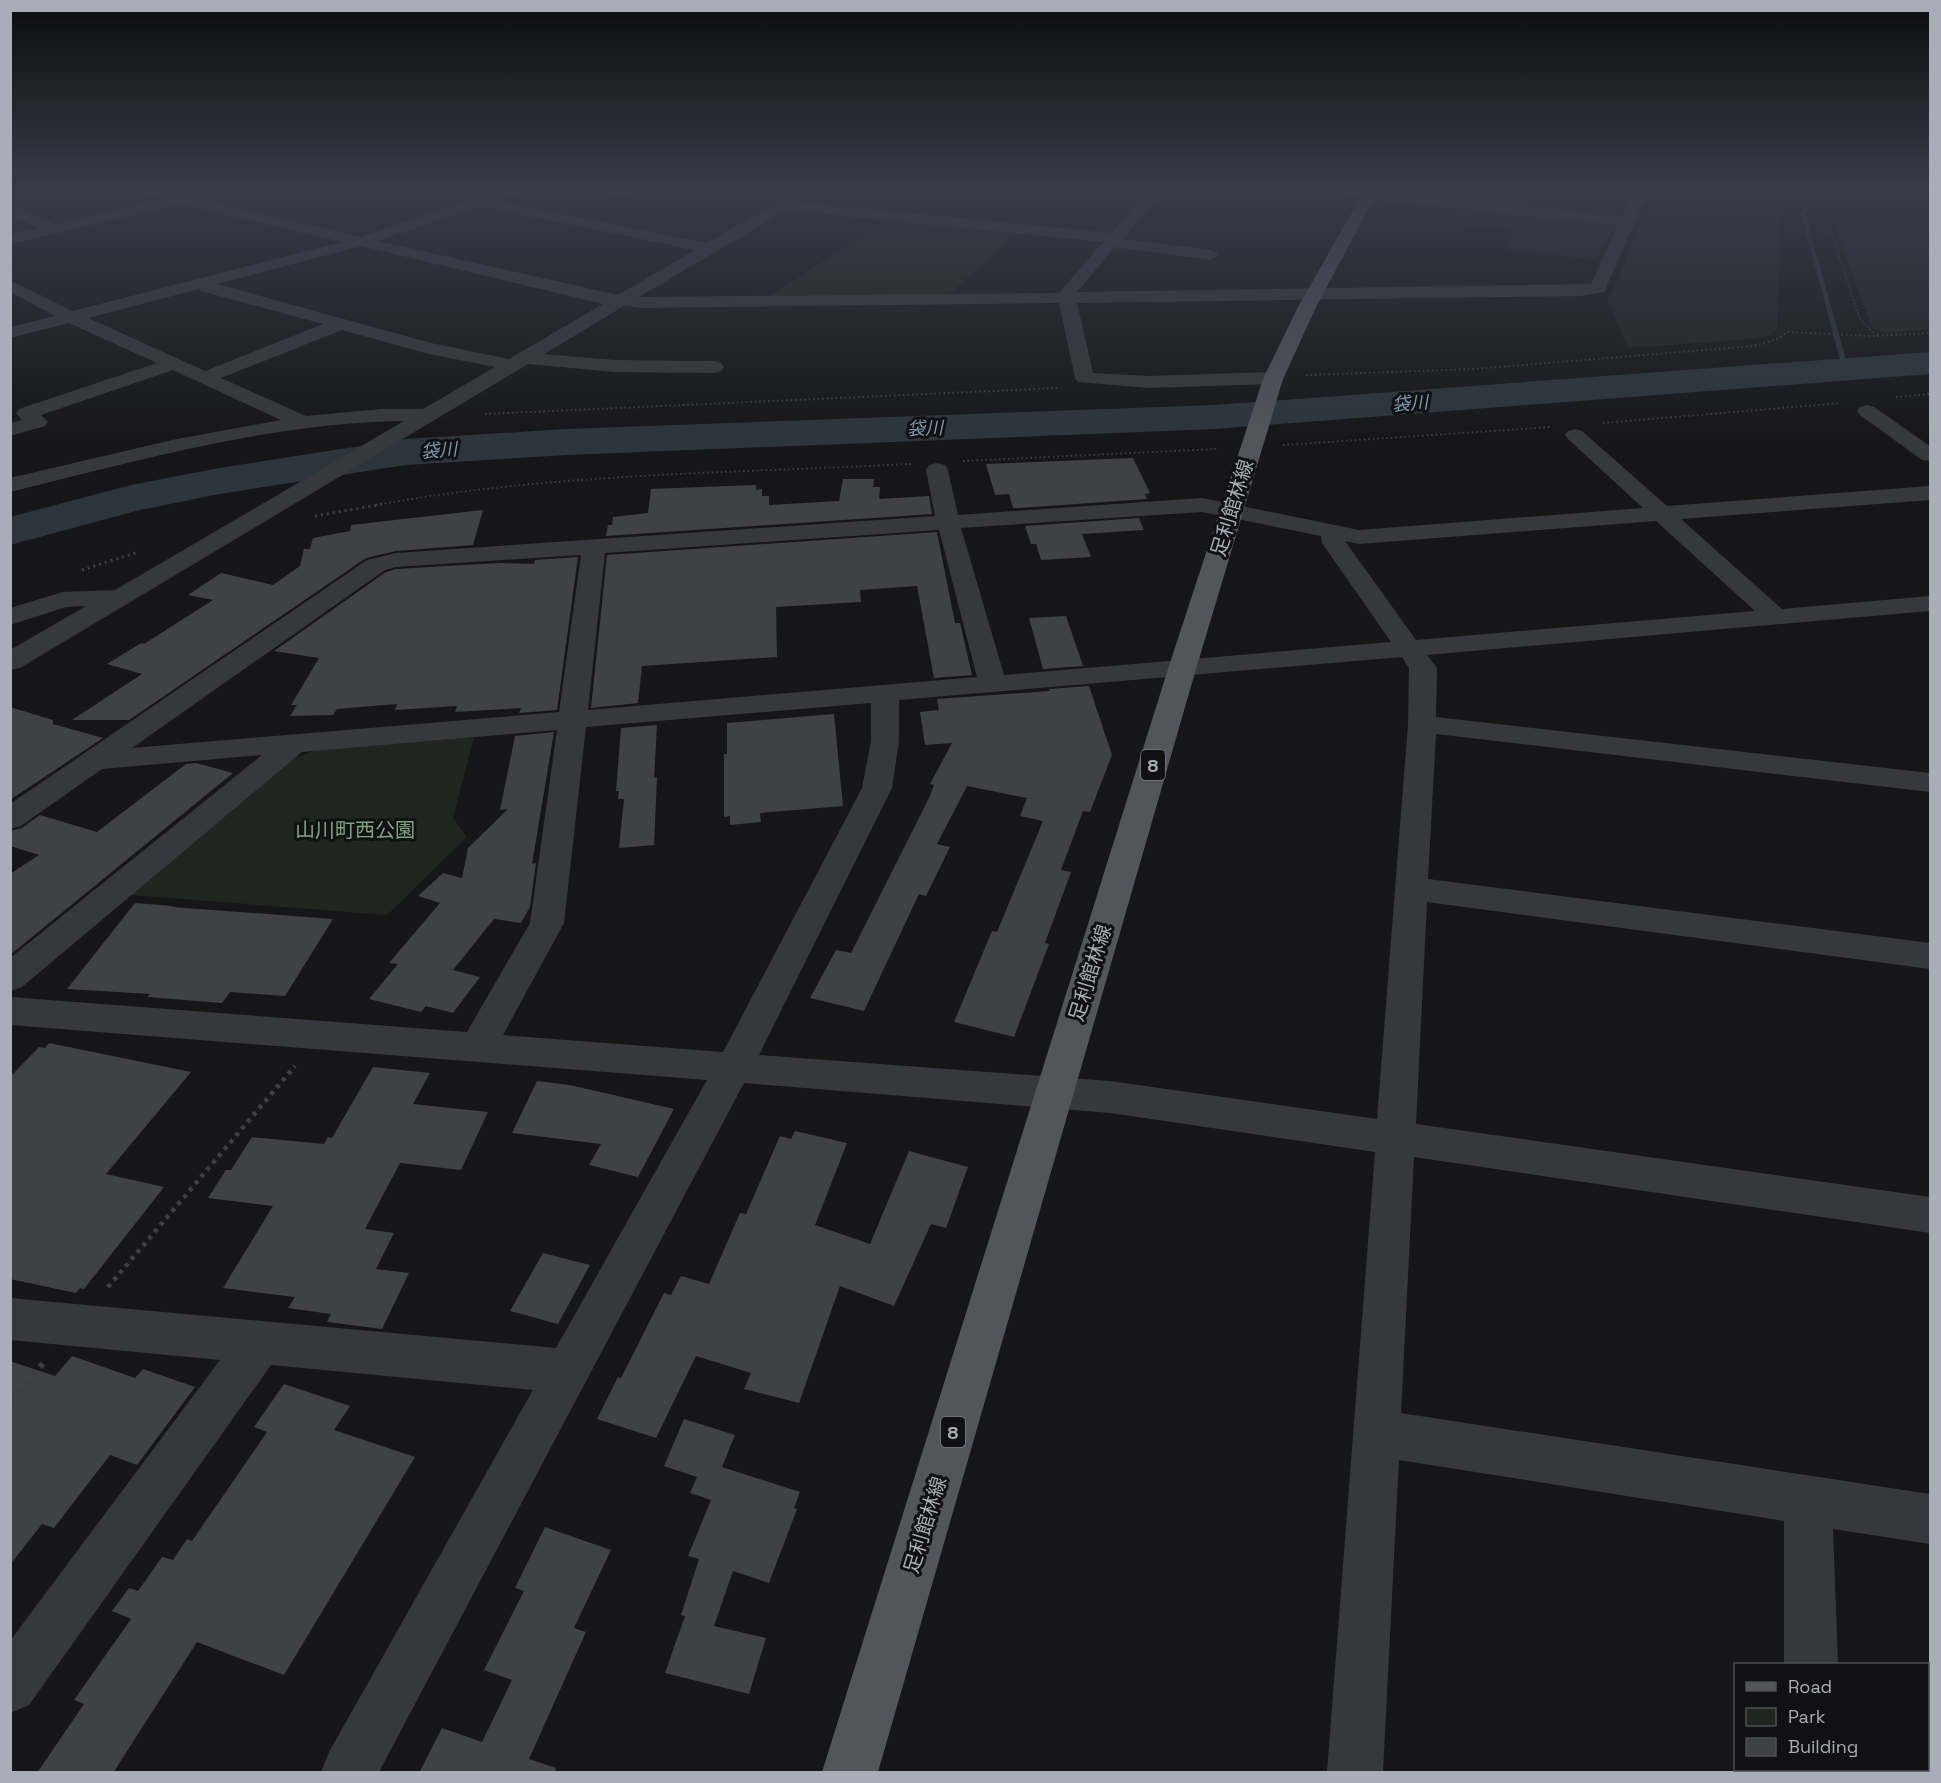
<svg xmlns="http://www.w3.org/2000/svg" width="1941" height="1783" font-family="'Space Grotesk','Noto Sans JP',sans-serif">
  <rect width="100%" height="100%" fill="#161618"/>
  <g fill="#222225">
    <path d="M1478,191h149l-10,27 -143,-16z"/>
    <path d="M1654,191h255v1l-6,4 -72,-3 -49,6 -5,130 -8,7 -18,3 -123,9 -21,-50 8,-12z"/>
    <path d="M1462,206l153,19 -19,35 -88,-11 4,-19 -61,-7z"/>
    <path d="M1865,215l65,2v112l-45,4 -13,-5 -38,-105 13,-6z"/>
  </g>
  <g fill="#1e261f">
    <path d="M888,219l132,12 -71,64h-178z"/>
    <path d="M474,737l-21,81 14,19 -80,78 -257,-20 157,-133 28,-12z"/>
  </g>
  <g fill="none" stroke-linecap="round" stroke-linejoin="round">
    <path fill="#2c353c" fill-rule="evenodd" d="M1820,203l110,2v2l-110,-2 -9,3 -6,5 44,158 -3,2 -3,-2 -42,-158 6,-7z"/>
    <path fill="#2c353c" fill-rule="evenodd" d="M1930,352v22l-715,55 -649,26 -160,10 -187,29 -83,17 -126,34v-28l121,-32 88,-17 187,-29 160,-10 649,-24z"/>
  </g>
  <g fill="#404145">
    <path d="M1133,458l17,35 -5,1 2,5 -128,9h-6l-4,-14 -14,1 -9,-31z"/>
    <path d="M843,479h31l-1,8h7l-1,12 50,-3 3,18 -326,22 2,-11h4l1,-8 35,-4 3,-24 105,-4v5l6,-1v7h7v9l70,-4z"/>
    <path d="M483,510l-10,35 -77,6 -30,7 -237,162h-57l70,-46 -35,-10 34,-21 3,1 69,-44 -25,-5 33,-22 52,12 27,-19 4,-17h6l3,-11 37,-7 1,-6z"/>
    <path d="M1139,518l5,12 -62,4 9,23 -50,3 -5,-16h-5l-6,-18z"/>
    <path d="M937,532l18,91h5l12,52 -38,3 -17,-92 -57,4 1,12 -85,5 1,50 -135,9 -4,37 -47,5 16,-153z"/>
    <path d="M578,557l-21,153 -38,3 2,-5 -66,4 2,-6 -62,4 2,-6 -60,5 -4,6 -43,1 7,-11h-6l28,-47 -45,-7 112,-79 10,-3 103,-6 35,1 1,-4z"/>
    <path d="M1066,616l17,50 -40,3 -14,-51z"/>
    <path d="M1089,686l23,69 -22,57 -7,-1 -22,59 10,2 -26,71 4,1 -35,93 -60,-15 38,-91 5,1 46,-111 -23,-5 7,-18 -60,-12 -30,58 13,3 -24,49 -7,-2 -55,117 -54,-13 26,-48 15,3 78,-155 5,-13 -4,-1 22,-41 -27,2 -5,-33 19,-2 -2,-11 113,-8 -1,-2z"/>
    <path d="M10,707l43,13v4l50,14 -93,62z"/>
    <path d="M834,714l9,92 -83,7 1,9 -31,3v-9l-6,1v-63h3v-31z"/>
    <path d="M657,725l-3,53 3,-1 -3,68 -35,3 5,-49h-6l1,-8h-3l5,-63z"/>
    <path d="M554,732l-22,132 4,-1 -6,44 -9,16 -27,-4 -41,51 27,7 -27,36 -27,-7 -5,6 -52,-13 29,-35 -9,-1 51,-60 -22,-7 25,-23 19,5 6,-30 40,-39 -8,1 15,-74z"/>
    <path d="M196,763l37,10 -223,182v-81l29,-19 -29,-9v-15l12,-3 18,-13 57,17 89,-68z"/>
    <path d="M135,903l38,3 -1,1 161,12 -48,77 -55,-4 -8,11 -75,-6 3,-3 -83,-5z"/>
    <path d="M49,1043l142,29 -85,102 58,13 -80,102 -4,-1 -4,5 -66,-14v-202l29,-30 6,1z"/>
    <path d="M373,1067l57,6 -17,31 75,8 -27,58 -61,-7 -35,66 29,4 -18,36 33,4 -27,56 -55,-7 4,-8 -43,-6 7,-11 -72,-9 50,-82 -65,-8 18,-28h5l21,-33 72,7 4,-7 4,1z"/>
    <path d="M537,1081l33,4 104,24 -36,68 -49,-12 12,-21 -89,-11z"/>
    <path d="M795,1131l52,12 -32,82 55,19 39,-93 59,16 -22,61 -15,-4 -37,82 -54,-20 -41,117 -55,-14 7,-16 -55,-17 -40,82 -59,-19 21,-42 3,1 43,-85 7,2 10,-19 28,8 31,-71 6,1 34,-78 11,3z"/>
    <path d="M543,1253l47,12 -32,59 -48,-13z"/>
    <path d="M72,1356l63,22 8,-9 52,18 -58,78 -27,-10 -56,73 -12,-4 -32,41v-204l45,15z"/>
    <path d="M284,1384l66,22 -16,24 81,27 -131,218 -87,-33 -84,131h-76l47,-69 -10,-4 57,-81 -19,-8 17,-23 9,3 24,-34 11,3 14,-21 5,2 75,-109 -13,-5z"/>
    <path d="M684,1419l51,16 -13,32 78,25 -6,16 3,1 -28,74 -36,-12 -19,55 52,12 -17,56 -84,-21 20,-57 -4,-1 18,-56 -11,-3 23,-56 -21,-7 7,-16 -33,-11z"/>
    <path d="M545,1527l66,23 -37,78 12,4 -57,127 27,9 -1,5h-136l23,-45 40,14 30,-62 -28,-10 40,-79 -9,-3z"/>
  </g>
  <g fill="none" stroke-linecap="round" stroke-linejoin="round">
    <path stroke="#3d3f44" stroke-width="1.5" stroke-dasharray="1.5 2" stroke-linecap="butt" d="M1871,330l-11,-11 -32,-96 32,-9 19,-1"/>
    <g stroke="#3d3f44" stroke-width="2" stroke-dasharray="1.5 3" stroke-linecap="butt">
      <path d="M1869,329l11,7"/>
      <path d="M1306,375l168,-6 279,-23 25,-7 9,-7 85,4 58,-3"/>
      <path d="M1896,397l34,-3"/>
      <path d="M485,414l574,-26"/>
      <path d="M1603,423l238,-20"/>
      <path d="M1283,445l268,-18"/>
      <path d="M963,461l254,-12"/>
      <path d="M376,505c176,-32 357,-32 535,-41"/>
    </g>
    <g stroke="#3d3f44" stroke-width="3" stroke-dasharray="2 4" stroke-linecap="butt">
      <path d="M315,516l69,-12"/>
      <path d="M82,570l56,-18"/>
    </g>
    <path stroke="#3d3f44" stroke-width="4.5" stroke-dasharray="4 5" stroke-linecap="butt" d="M108,1287l187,-221"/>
    <path stroke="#3d3f44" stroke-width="6" stroke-dasharray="4.5 7" stroke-linecap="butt" d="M10,1402l35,-41"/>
    <g fill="#37383d" fill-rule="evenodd">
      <path d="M140,191h24l196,46 138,-46h21l-2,3 -20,7 210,42 90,-52h17l-16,11 313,31 37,-42h15l-40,48 88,11 8,5 -8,5 -96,-13 -38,45 514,-8 27,-59 -249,-26 -27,-5 -2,-3h46l236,26 12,-26h14l-42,97 -2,4 -23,4 -504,7 16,70 56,3 125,-4 7,2 3,4 -3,4 -7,2 -125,4 -71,-6 -3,-4 -16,-75 -416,5 -19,-2 -80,48 71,6 99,1 7,2 3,4 -3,4 -7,2 -99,-1 -87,-8 -508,304 -10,2v-20l76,-44 -20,1 -56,18v-17l53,-16 52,-2 289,-169c-134,2 -265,39 -394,71v-14l162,-38 109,-20 -108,-50 -132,45 7,7 -3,4 -35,10v-13l12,-3 -6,-7 3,-4 138,-46 -88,-40 -59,15v-11l45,-11 -45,-24v-12l63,31 269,-69 -161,-38 -171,40v-10l29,-6 -29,-13v-10l45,19 108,-25 -21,-5zM480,206l215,44 -77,45 -240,-54zM786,210l317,32 -44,51 -420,4zM361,246l242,58 -94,55 -78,-16 -214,-59zM199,289l2,2 122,33 -118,47 -117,-53zM342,330l87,24 66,13 -72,42h-41l-76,7 -85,-38z"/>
      <path d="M608,191h25l1,2 -7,4 -17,-3z"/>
      <path d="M1867,405l7,2 56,39v15l-8,-1 -62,-45 -3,-4 3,-4z"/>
      <path d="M1575,429l7,2 85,75 263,-20v14l-249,19 101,90 148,-13v15l-503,44 10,13 -1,49 494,56v19l-494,-58 -8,145 502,64v26l-503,-67 -11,222 514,73v36l-516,-76 -13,256 529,81v50l-97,-15 5,135h-54v-143l-385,-61 -16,312h-56l48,-620 -265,-39 -366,-30 -365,689h-58l8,-20 204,-362 -262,-25 -242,340 -19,8v-72l210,-281 -210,-20v-42l546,50 151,-268 -697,-55v-28l457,35 63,-109 27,-193 -255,22 -280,235 -12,4v-33l252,-203 -160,14 -81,57 -11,3v-25l357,-244 29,-7 539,-37 -9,-46 3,-5 8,-2 8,2 3,5 10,45 244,-17 157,32 284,-22 -75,-69 -3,-4 3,-4zM1202,512l119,24 1,7 69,99 -387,33 -43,-147zM1656,521l99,90 -339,29 -71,-99 14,3zM939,530l38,147 -389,33 17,-157zM581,555l-22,157 -427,36 253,-178 11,-3zM1402,657l7,11 -1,56 -31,395 -267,-38 -351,-26 133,-267 7,-47v-41zM871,703v38l-9,47 -139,264 -220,-17 61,-112 22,-196z"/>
      <rect x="1785" y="1770" width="56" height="2"/>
    </g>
    <path fill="#53555c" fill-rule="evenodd" d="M1364,191h14l-62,116 -33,72 -87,290 -318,1103h-56l346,-1103 95,-290 35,-72z"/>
  </g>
  <linearGradient id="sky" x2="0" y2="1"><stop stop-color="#0c0c0d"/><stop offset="0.43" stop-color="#363c48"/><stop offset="1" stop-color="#363c48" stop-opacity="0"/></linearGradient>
  <rect width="1941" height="440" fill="url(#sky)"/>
  <g text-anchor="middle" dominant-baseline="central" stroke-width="6" stroke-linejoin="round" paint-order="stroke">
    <g font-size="18" font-style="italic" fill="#7f9bb3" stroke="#111113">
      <text transform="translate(1410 403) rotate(-4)">袋川</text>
      <text transform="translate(925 428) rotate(-2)">袋川</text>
      <text transform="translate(439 450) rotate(-4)">袋川</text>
    </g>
    <g fill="#111113" stroke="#7b7e86" stroke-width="1.5">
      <rect x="1141" y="750" width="24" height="30" rx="4.5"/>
      <rect x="941" y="1417" width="24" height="30" rx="4.5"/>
    </g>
    <g font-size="18" font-weight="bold" fill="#a8adb8">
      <text x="1153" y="765">8</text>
      <text x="953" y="1432">8</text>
    </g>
    <g font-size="20" fill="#a8adb8" stroke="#111113">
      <text transform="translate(1232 508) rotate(-73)">足利館林線</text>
      <text transform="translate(1090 973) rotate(-73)">足利館林線</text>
      <text transform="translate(925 1525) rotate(-73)">足利館林線</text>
    </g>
    <g font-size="20" fill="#7fa381" stroke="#111113">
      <text x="355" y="830">山川町西公園</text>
    </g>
  </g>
  <rect width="1941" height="1783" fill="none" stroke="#a8adb8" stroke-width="24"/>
  <rect x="1734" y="1663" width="195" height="108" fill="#111113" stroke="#4d4f55" stroke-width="1.5"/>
  <rect x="1746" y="1682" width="30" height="9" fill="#53555c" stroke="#4d4f55" stroke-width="1.5"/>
  <text x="1788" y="1693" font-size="18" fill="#a8adb8">Road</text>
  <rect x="1746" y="1708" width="30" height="18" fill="#1e261f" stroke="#4d4f55" stroke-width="1.5"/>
  <text x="1788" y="1723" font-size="18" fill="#a8adb8">Park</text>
  <rect x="1746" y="1738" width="30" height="18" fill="#404145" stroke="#4d4f55" stroke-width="1.5"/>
  <text x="1788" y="1753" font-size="18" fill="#a8adb8">Building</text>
</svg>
